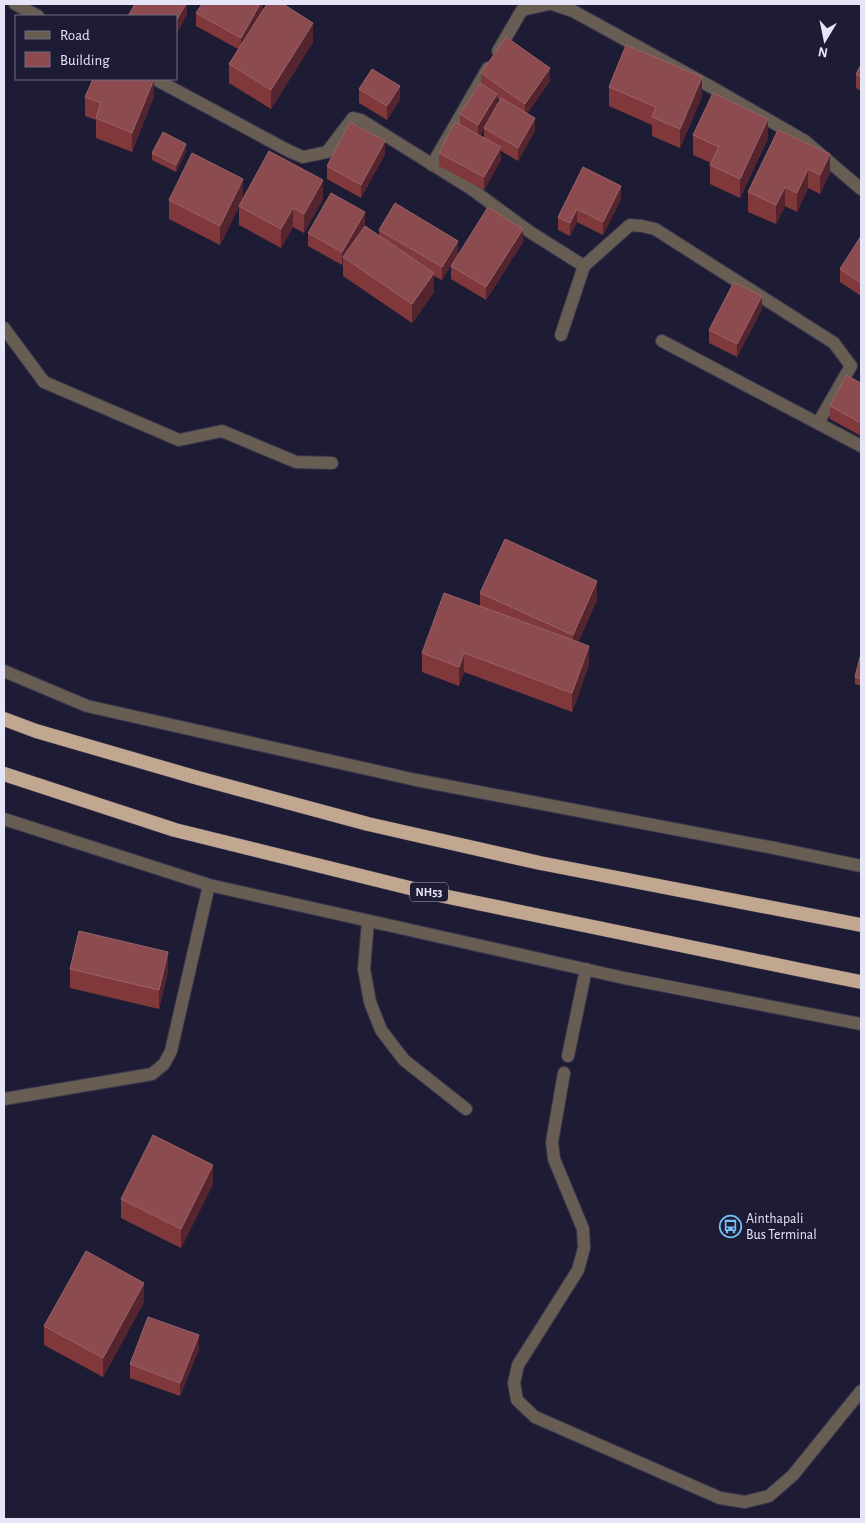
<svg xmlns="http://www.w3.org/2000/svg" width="865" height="1523" font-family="'Alegreya Sans',sans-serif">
  <rect width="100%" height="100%" fill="#1e1b34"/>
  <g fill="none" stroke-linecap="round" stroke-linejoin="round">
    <defs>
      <g id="service">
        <path d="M368,921l-4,48 6,33 11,28 23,30 62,49"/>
        <path d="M568,1056l18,-87"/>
        <path d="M564,1073l-12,69 2,17 29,70 1,19 -6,22 -60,95 -4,18 3,17 18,17 185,81 25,4 24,-6 24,-21 68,-84"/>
        <path d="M4,1099l148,-25 12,-10 7,-13 38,-166"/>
      </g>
      <g id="minor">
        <path d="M15,4l23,12"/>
        <path d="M552,4l21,7 140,77 92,53 56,48"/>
        <path d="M498,51l24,-41 27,-6"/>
        <path d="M155,79l134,72 14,6 24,-5 26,-34 8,2 109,68 60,44 54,34 -23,69"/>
        <path d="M432,165l56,-97"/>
        <path d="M584,266l46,-41 12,1 13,3 179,114 17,23 -33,57"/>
        <path d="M4,328l40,54 135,58 43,-9 74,31 36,1"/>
        <path d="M662,341l199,105"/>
        <path d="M4,671l83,35 329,74 358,68 87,18"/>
        <path d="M4,819l205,66 415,93 237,46"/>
      </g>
      <g id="trunk">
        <path d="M4,719l32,12 162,47 170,46 172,39 321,62"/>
        <path d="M4,774l171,56 259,64 367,76 60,12"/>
      </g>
    </defs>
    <use href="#service" stroke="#3a374f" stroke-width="14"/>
    <use href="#minor" stroke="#3a374f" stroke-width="14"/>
    <use href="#trunk" stroke="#3a374f" stroke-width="15"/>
    <use href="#service" stroke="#685d53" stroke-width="12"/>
    <use href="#minor" stroke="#685d53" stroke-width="12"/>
    <use href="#trunk" stroke="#c2a790" stroke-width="14"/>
  </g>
  <g fill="#80383a" fill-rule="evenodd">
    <path d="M263,4v5l50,33 -42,67 -42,-26v-19l9,-15 -42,-23v-13z"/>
    <path d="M861,65v26l-5,-3v-14z"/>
    <path d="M481,73l69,8 -23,32 8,18 -17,30 -17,-10v9l-17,30 -45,-24v-13l21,-28v-11l21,-30zM497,98l3,2 -3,5zM484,129v9l-4,-2z"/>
    <path d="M154,79v17l-22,56 -36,-14v-18l-11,-4v-19z"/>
    <path d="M609,87l93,9 -22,52 -28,-12v-11l-43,-19z"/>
    <path d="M359,89l41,10 -13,21 -28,-17z"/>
    <path d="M778,130l52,43 -10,21 -12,-6 -11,24 -12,-6 -9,18 -28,-12v-20z"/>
    <path d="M693,135l75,3 -28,60 -30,-14v-19l1,-2 -18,-8z"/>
    <path d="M186,151l-10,21 -24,-12v-7z"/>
    <path d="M385,154l-24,44 -34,-19v-13z"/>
    <path d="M583,167l38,32 -18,36 -26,-13 -7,14 -12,-6v-13z"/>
    <path d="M243,198l-23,47 -51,-26v-19z"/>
    <path d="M323,199l-19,34 -11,-6 -12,21 -42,-23v-19z"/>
    <path d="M365,225l-4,6 18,5v-6l79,24 -16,26 -8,-4v16l-22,31 -69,-47v-13l-1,2 -34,-19v-13z"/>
    <path d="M861,236v60l-21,-14v-13z"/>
    <path d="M523,242l-37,58 -35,-21v-13z"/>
    <path d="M762,309l-25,48 -28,-14v-13z"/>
    <path d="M861,383v53l-31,-17v-13z"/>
    <path d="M480,593l117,7 -19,42 11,23 -17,47 -108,-40 -5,14 -37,-14v-19l58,-47z"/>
    <path d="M861,658v28l-6,-2v-7z"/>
    <path d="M70,969l98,2 -9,38 -89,-21z"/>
    <path d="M213,1184l-32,64 -60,-30v-19z"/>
    <path d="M144,1302l-41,75 -59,-32v-19z"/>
    <path d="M199,1349l-19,47 -50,-18v-14z"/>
  </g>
  <g fill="#54252f">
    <path d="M186,4h1v11l-11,20v-14z"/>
    <path d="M260,4h3v6l-22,41v-13z"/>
    <path d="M313,23v19l-42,67v-19z"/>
    <path d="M550,68v13l-25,36v-13z"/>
    <path d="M702,77v19l-22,52v-19z"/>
    <path d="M154,79v17l-22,56v-19z"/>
    <path d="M400,86v13l-13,21v-14z"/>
    <path d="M497,94v13l-13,21v1l-6,9v-13z"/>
    <path d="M535,118v13l-17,30v-13z"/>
    <path d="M768,119v19l-28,60v-19z"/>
    <path d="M385,141v13l-24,44v-13z"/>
    <path d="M186,144v7l-10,21v-7z"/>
    <path d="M501,147v13l-17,30v-13z"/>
    <path d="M830,154v19l-10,21v-19z"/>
    <path d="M808,169v19l-11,24v-19z"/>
    <path d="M243,179v19l-23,47v-19z"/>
    <path d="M323,180v19l-19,34v-19z"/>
    <path d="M621,186v13l-18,36v-13z"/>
    <path d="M785,187v19l-9,18v-19z"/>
    <path d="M293,208v19l-12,21v-19z"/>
    <path d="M577,209v13l-7,14v-13z"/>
    <path d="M365,212v13l-19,34 -3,-2v6l-1,2v-13z"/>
    <path d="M523,229v13l-37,58v-13z"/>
    <path d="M458,241v13l-16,26v-13z"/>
    <path d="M434,273v19l-22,31v-19z"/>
    <path d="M762,296v13l-25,48v-13z"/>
    <path d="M597,581v19l-24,54v-19z"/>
    <path d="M589,646v19l-17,47v-19z"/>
    <path d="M464,653v19l-5,14v-19z"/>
    <path d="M168,952v19l-9,38v-19z"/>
    <path d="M213,1165v19l-32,64v-19z"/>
    <path d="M144,1283v19l-41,75v-19z"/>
    <path d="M199,1335v14l-19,47v-13z"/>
  </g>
  <g fill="#8b4b4f" stroke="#996369">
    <path d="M135,4h51l-10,17v-5h-48z"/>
    <path d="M202,4h58l-19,34 -45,-25z"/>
    <path d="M267,4h16l30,19 -42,67 -42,-26z"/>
    <path d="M506,37l44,31 -25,36 -44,-31z"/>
    <path d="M626,45l76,32 -22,52 -28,-12 4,-10 -47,-20z"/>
    <path d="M861,65v13l-5,-4z"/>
    <path d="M372,69l28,17 -13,20 -28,-17z"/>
    <path d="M93,79h61l-22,54 -36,-15 5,-15 -16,-6z"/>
    <path d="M480,83l17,11 -19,31 -18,-11z"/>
    <path d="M713,93l55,26 -28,60 -30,-14 9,-18 -26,-12z"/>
    <path d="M501,98l34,20 -17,30 -34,-20z"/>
    <path d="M350,122l35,19 -24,44 -34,-19z"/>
    <path d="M455,122l46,25 -17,30 -45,-24z"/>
    <path d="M778,130l52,24 -10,21 -12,-6 -11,24 -12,-6 -9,18 -28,-13z"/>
    <path d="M163,132l23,12 -10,21 -24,-12z"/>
    <path d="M269,151l54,29 -19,34 -11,-6 -12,21 -42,-23z"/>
    <path d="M192,153l51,26 -23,47 -51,-26z"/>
    <path d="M583,167l38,19 -18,36 -26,-13 -7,14 -12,-6z"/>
    <path d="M331,193l34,19 -23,40 -34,-19z"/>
    <path d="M395,203l63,38 -16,26 -63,-37z"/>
    <path d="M488,207l35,22 -37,58 -35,-21z"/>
    <path d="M365,226l69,47 -22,31 -69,-47z"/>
    <path d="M861,236v47l-21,-14z"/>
    <path d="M734,282l28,14 -25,48 -28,-14z"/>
    <path d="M846,375l15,8v40l-31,-17z"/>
    <path d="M505,539l92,42 -24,54 -93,-42z"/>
    <path d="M444,593l145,53 -17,47 -108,-40 -5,14 -37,-14z"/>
    <path d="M860,657l1,1v21l-6,-2z"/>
    <path d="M79,931l89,21 -9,38 -89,-21z"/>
    <path d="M153,1135l60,30 -32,64 -60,-30z"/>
    <path d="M86,1251l58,32 -41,75 -59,-32z"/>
    <path d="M148,1317l51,18 -19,48 -50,-19z"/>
  </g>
  <defs>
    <symbol id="bus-ring" viewBox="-11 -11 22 22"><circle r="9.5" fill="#1e1b34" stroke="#75c0f6" stroke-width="1.5"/><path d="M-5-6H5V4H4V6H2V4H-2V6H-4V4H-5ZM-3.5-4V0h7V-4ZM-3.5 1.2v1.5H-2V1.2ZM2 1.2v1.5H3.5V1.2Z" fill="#75c0f6"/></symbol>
  </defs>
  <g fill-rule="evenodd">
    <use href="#bus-ring" x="718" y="1214" width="25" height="25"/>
  </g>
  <g text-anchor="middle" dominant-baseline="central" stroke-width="4.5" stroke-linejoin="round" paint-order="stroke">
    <rect fill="#1e1b34" stroke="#aaa8bc" stroke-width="1" x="410" y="882.5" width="38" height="19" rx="4"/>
    <g font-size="12" font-weight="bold" fill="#e6e5f7">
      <text x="429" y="892">NH53</text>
    </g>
    <g font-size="14" fill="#e6e5f7" stroke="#1e1b34" text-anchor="start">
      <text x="746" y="1219">Ainthapali<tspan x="746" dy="16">Bus Terminal</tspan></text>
    </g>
  </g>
  <rect width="865" height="1523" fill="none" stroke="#e6e5f7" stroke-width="10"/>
  <rect x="15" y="15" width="162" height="65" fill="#1e1b34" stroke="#6e6c82"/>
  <rect x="25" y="31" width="25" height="8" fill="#685d53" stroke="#6e6c82"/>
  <text x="60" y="40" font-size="15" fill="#e6e5f7">Road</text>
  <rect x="25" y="52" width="25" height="15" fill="#8b4b4f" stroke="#6e6c82"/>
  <text x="60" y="65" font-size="15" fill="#e6e5f7">Building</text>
  <g transform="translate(825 40) rotate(190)" stroke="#1e1b34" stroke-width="4" paint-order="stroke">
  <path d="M0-4L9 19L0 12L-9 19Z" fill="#e6e5f7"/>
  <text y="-8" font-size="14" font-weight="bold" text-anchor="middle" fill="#e6e5f7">N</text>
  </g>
</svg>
